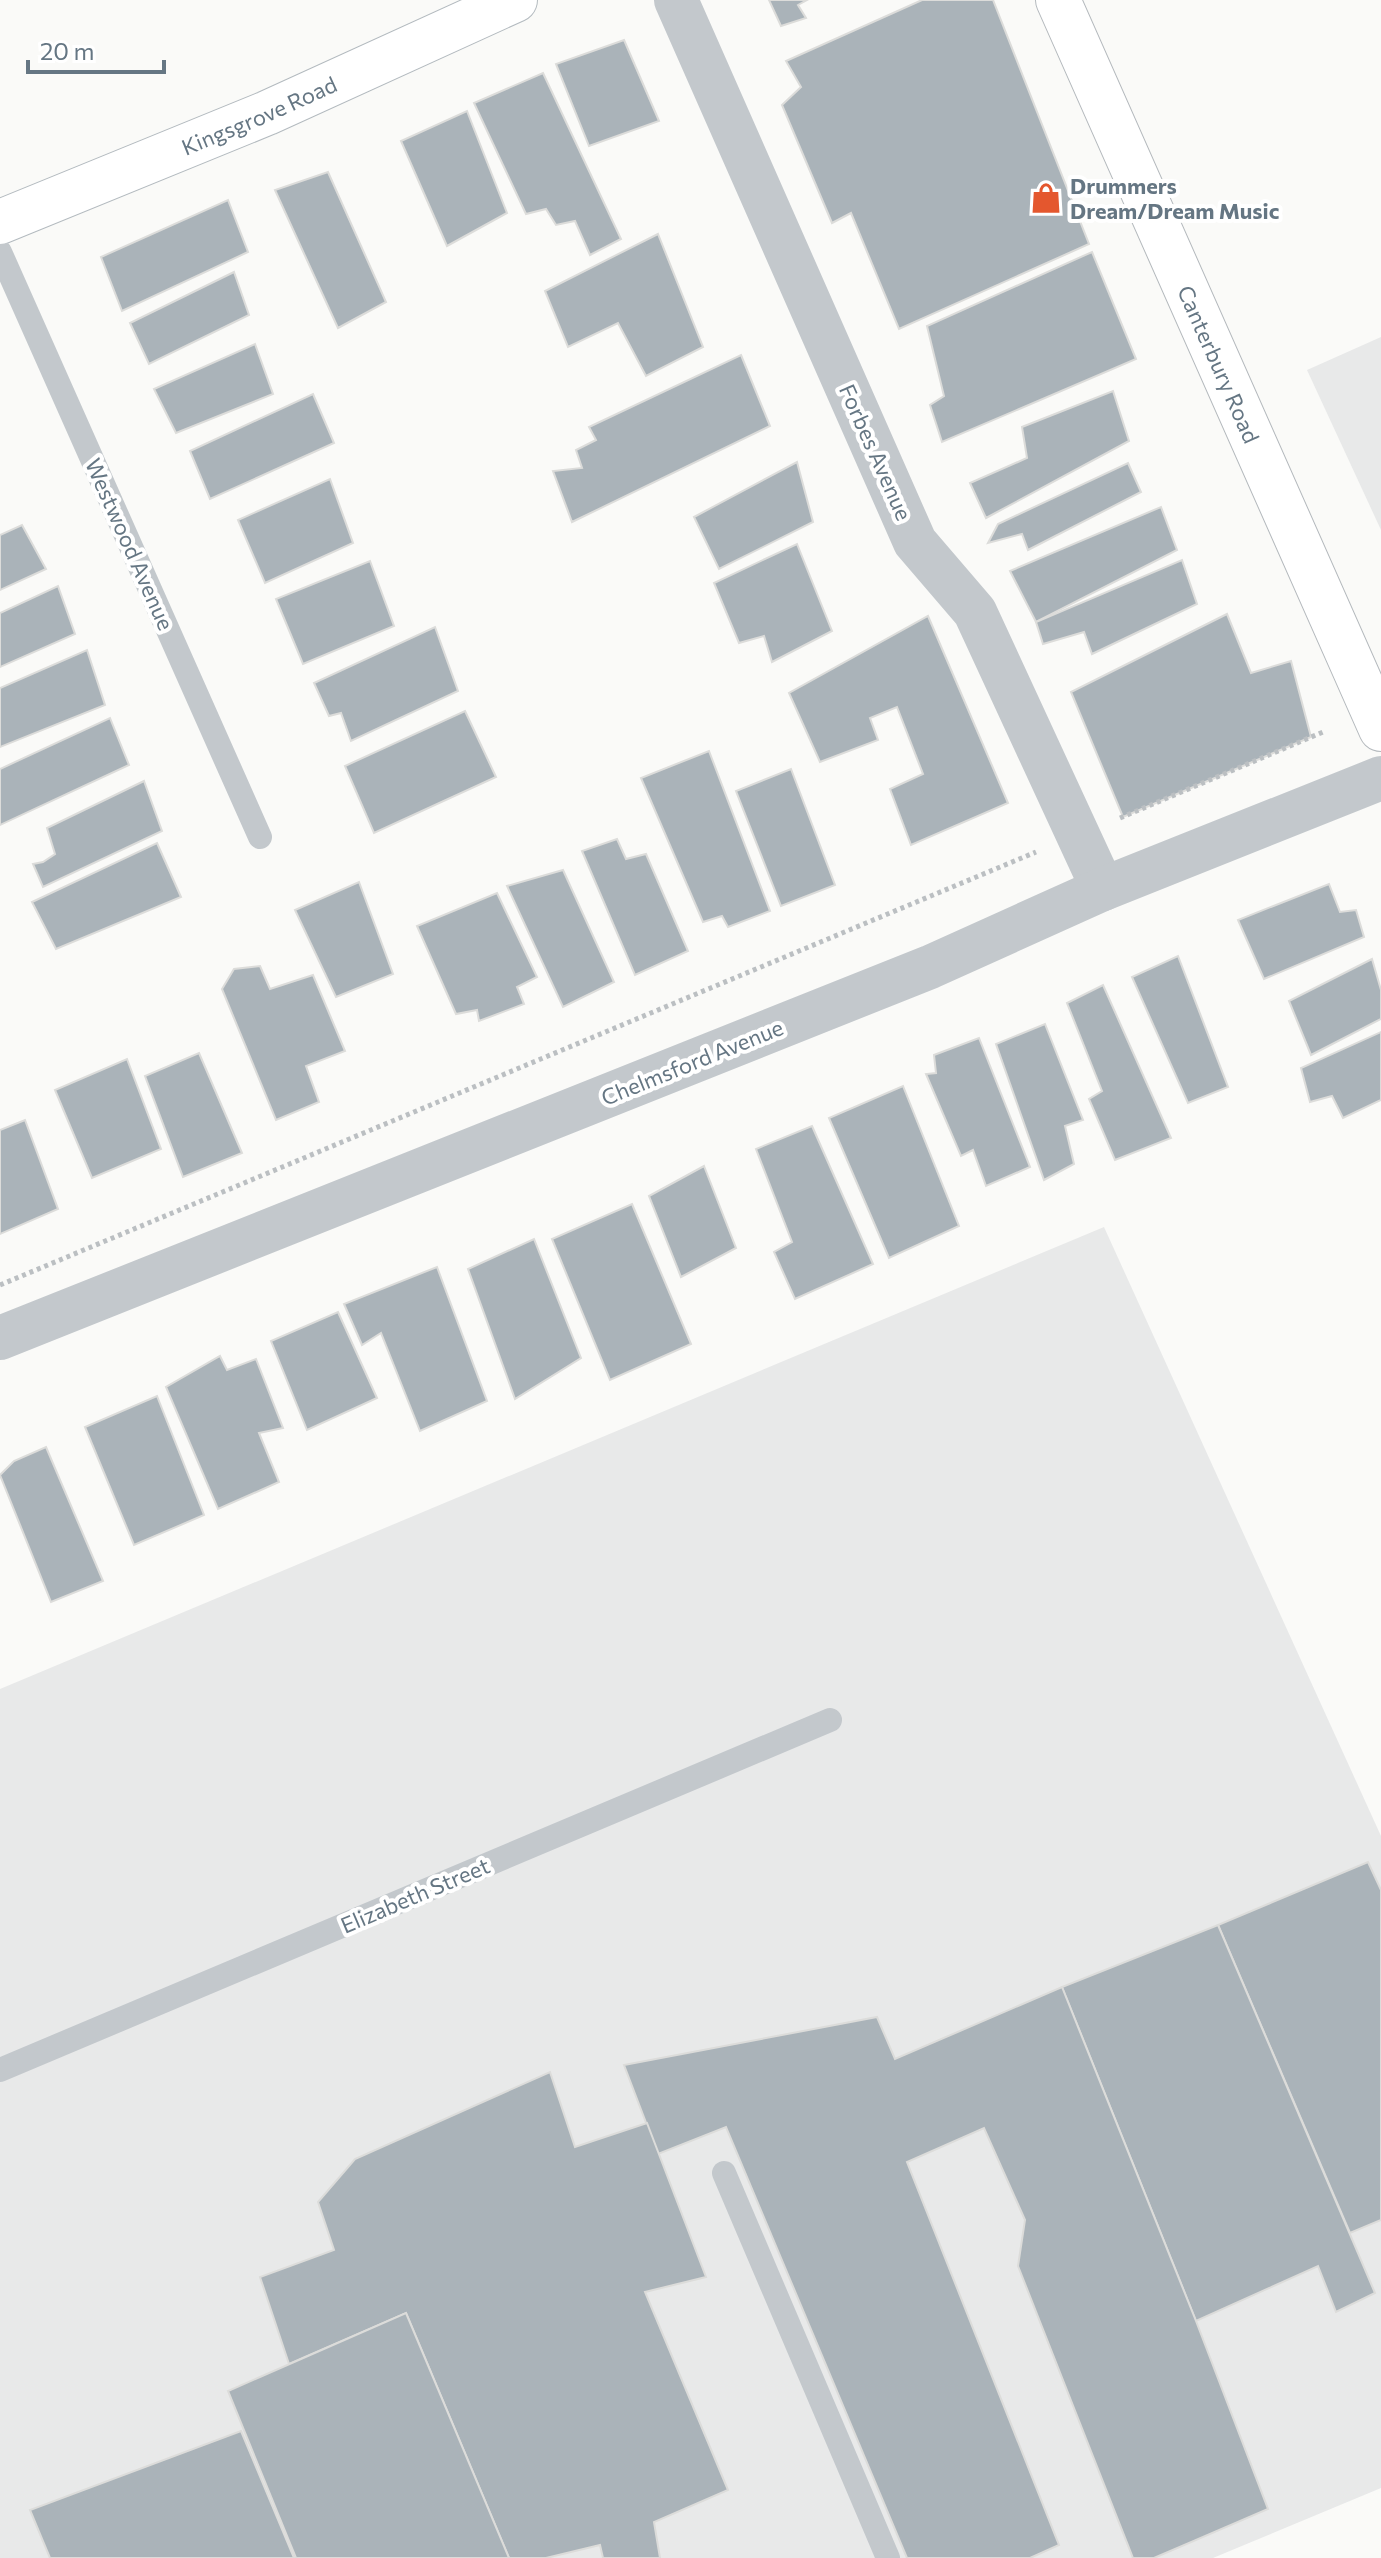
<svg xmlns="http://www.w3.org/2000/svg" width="1381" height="2558" font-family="Commissioner,sans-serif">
  <rect width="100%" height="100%" fill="#fafaf8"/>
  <g fill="#e8e9e9">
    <path d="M1381,337v193l-74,-160z"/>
    <path d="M1104,1227l277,609v652l-168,70h-1213v-869z"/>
  </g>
  <g fill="#aab3b9" stroke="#dcdcda" stroke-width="2">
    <path d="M769,0h38l-9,5 8,13 -25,8z"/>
    <path d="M922,0h71l96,244 -190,85 -48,-116 -19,10 -50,-118 19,-18 -15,-26z"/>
    <path d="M624,40l35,81 -70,25 -33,-82z"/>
    <path d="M543,73l78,166 -31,16 -15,-34 -19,4 -10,-16 -20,5 -52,-111z"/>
    <path d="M467,111l40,102 -60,33 -46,-105z"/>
    <path d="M328,172l58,130 -48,26 -63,-138z"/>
    <path d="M228,200l20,52 -126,59 -21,-54z"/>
    <path d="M658,234l45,113 -57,29 -28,-53 -50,24 -23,-56z"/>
    <path d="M1092,252l44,107 -194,83 -12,-37 14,-9 -17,-70z"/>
    <path d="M234,272l15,43 -100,49 -19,-41z"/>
    <path d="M255,344l18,50 -97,39 -22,-44z"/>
    <path d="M741,355l29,71 -198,96 -19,-51 29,-3 -6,-18 20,-10 -7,-13z"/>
    <path d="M1113,391l16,50 -143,77 -16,-35 57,-25 -5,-31z"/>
    <path d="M313,394l21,49 -124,56 -20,-48z"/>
    <path d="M797,462l16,60 -94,47 -25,-52z"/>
    <path d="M1128,463l13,29 -113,58 -6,-16 -34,9 10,-19z"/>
    <path d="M330,479l23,64 -88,40 -27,-63z"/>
    <path d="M1161,507l16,43 -141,72 -26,-51z"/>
    <path d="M22,525l24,44 -46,21v-55z"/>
    <path d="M797,544l35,87 -60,31 -8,-26 -25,7 -25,-60z"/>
    <path d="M1182,560l15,44 -105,50 -8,-22 -41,12 -7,-22z"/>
    <path d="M370,561l24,65 -91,38 -27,-65z"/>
    <path d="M58,586l17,48 -75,33v-54z"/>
    <path d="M1227,614l24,59 40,-12 20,76 -188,80 -52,-125z"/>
    <path d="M928,616l80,187 -97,42 -21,-56 33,-15 -26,-67 -27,11 8,22 -58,22 -31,-69z"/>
    <path d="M435,627l23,64 -107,50 -10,-28 -12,3 -15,-33z"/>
    <path d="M87,650l18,55 -105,42v-59z"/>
    <path d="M465,711l31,66 -122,56 -29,-67z"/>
    <path d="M110,718l19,47 -129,60v-56z"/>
    <path d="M709,751l61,160 -42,16 -6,-11 -19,6 -62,-144z"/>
    <path d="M791,769l44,116 -54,21 -45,-115z"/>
    <path d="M144,781l18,50 -119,56 -10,-23 10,-2 12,-8 -8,-26z"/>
    <path d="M617,839l9,20 20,-5 42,97 -53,24 -53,-124z"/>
    <path d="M157,843l24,54 -125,52 -24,-47z"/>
    <path d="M563,870l51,112 -51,25 -56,-121z"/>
    <path d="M359,882l34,92 -57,23 -41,-87z"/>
    <path d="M1329,884l11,28 16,-2 8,27 -100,42 -26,-59z"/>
    <path d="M497,893l40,84 -20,10 7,17 -45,17 -2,-11 -21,4 -39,-88z"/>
    <path d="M1178,956l50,131 -40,16 -56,-126z"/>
    <path d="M1372,959l9,31v29l-70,36 -22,-54z"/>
    <path d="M260,966l10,23 43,-14 32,76 -39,15 13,36 -43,18 -54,-131 12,-20z"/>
    <path d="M1103,985l68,153 -56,22 -26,-61 13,-8 -35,-88z"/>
    <path d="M1045,1024l38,96 -18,6 9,38 -30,16 -48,-136z"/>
    <path d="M1381,1032v68l-38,18 -11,-22 -22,6 -9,-34z"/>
    <path d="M979,1038l51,129 -44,19 -13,-36 -12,6 -35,-82 10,-1 -2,-18z"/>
    <path d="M199,1053l43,100 -59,24 -38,-101z"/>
    <path d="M127,1059l34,90 -69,29 -37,-88z"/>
    <path d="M903,1086l56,140 -70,32 -60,-140z"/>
    <path d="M25,1120l33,89 -58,25v-104z"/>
    <path d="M812,1126l61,138 -78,35 -21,-47 18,-10 -36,-93z"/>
    <path d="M704,1166l32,82 -55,29 -32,-81z"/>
    <path d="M632,1204l59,140 -81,36 -58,-141z"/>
    <path d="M534,1239l47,119 -66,41 -47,-130z"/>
    <path d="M437,1267l50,134 -67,30 -39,-98 -19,12 -18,-41z"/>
    <path d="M338,1312l39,86 -70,32 -36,-89z"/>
    <path d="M220,1356l7,14 29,-11 27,69 -24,5 20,49 -61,27 -52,-122z"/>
    <path d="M157,1396l47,119 -70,30 -49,-118z"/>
    <path d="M46,1447l57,134 -52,21 -51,-127 14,-14z"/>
    <path d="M1368,1862l13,28v330l-31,13 -132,-308z"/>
    <path d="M1218,1925l157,368 -39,19 -18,-46 -122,55 -134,-334z"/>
    <path d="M1062,1987l134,334 72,188 -114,49h-21l-115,-292 7,-46 -41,-92 -77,34 152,383 -29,13h-123l-181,-431 -68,27 -34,-89 253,-48 18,42z"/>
    <path d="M550,2072l25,75 72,-24 59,154 -61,15 83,198 -74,32 6,36h-57l-3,-13 -54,13h-37l-103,-245 -117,51 -29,-87 74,-27 -16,-48 37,-43z"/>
    <path d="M406,2313l103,245h-213l-68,-167z"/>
    <path d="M241,2431l53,127h-244l-20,-48z"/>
  </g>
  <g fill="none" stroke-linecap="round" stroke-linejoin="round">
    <defs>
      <g id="secondary">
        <path id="s1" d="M0,222l267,-109 248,-113"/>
      </g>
      <g id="trunk">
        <path id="s2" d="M1058,0l323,729"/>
      </g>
    </defs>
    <use href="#secondary" stroke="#b3babf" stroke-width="46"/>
    <use href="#trunk" stroke="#b4b9bd" stroke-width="46"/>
    <g stroke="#bbbfc2" stroke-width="5" stroke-dasharray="4 4" stroke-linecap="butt">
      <path d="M1120,818l203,-86"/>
      <path d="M0,1285l1036,-433"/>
    </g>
    <g stroke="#c3c8cc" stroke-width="24">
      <path d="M0,252l260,585"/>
      <path d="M0,2070l830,-350"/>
      <path d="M724,2173l164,385"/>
    </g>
    <g stroke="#c3c8cc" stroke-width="44">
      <path d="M676,0l239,542 60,70 128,277"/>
      <path d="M0,1338l930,-371 173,-78 278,-111"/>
    </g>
    <use href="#secondary" stroke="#fff" stroke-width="44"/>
    <use href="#trunk" stroke="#fff" stroke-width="44"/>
  </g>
  <defs>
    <symbol id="shop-bare" viewBox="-9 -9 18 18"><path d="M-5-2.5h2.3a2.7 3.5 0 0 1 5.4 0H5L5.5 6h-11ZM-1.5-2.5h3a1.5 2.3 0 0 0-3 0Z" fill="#e4572e" stroke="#fff" stroke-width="2.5" paint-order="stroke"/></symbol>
  </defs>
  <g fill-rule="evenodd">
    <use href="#shop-bare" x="1024" y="176" width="44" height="44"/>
  </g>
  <g text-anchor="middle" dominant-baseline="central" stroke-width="8" stroke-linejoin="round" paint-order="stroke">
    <g font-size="22" fill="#657683" stroke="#fff">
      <text stroke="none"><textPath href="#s1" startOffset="280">Kingsgrove Road</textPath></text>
      <text stroke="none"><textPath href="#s2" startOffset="398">Canterbury Road</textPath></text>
      <text transform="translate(876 452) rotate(66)">Forbes Avenue</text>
      <text transform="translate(130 544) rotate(66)">Westwood Avenue</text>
      <text transform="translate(692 1062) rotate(-22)">Chelmsford Avenue</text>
      <text transform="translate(415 1895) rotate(-23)">Elizabeth Street</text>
    </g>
    <g font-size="22" font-weight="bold" fill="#657683" stroke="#fff" text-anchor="start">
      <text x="1070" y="185">Drummers<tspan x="1070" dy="25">Dream/Dream Music</tspan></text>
    </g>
  </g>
  <path d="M28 60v12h136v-12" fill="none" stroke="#657683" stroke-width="4"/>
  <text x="40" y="60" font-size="24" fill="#657683" stroke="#ffffff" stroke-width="6" paint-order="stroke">20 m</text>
</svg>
